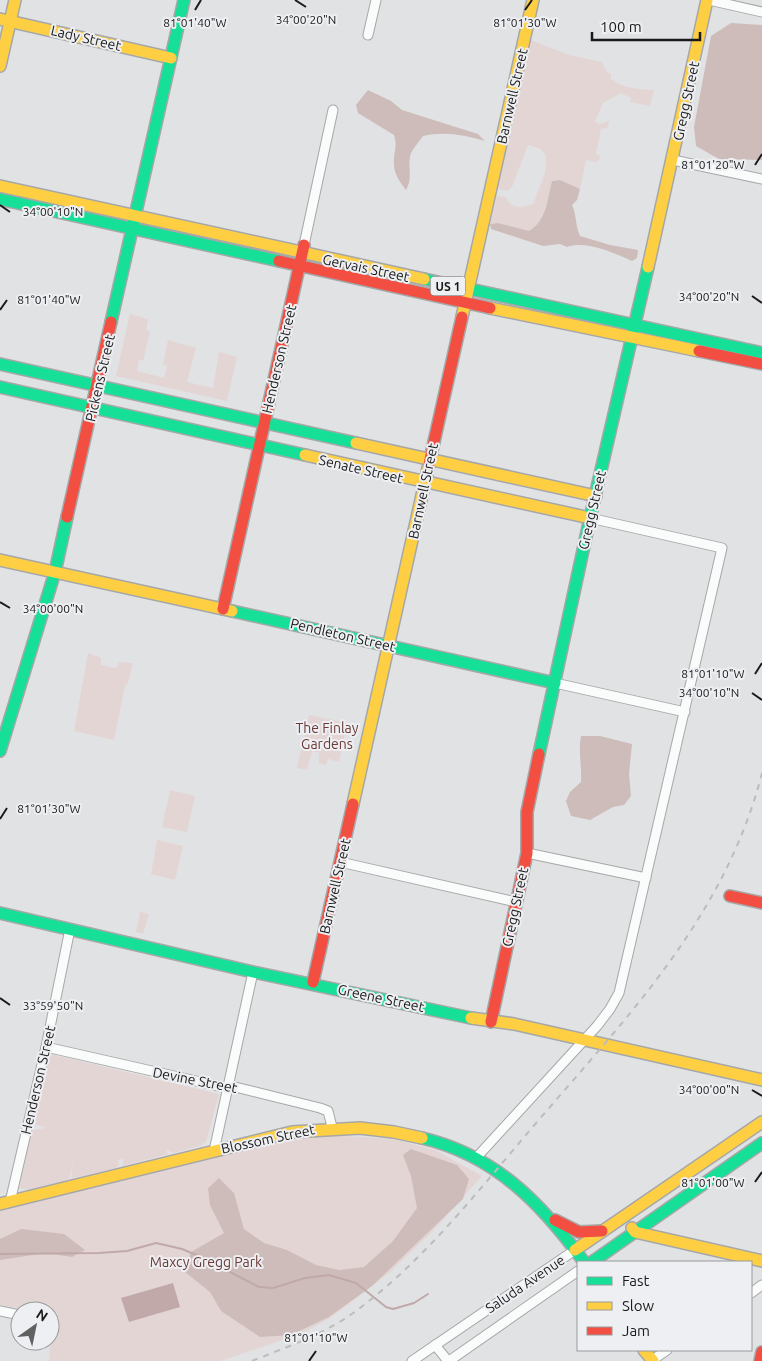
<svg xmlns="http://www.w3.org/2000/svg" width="762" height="1361" font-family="Ubuntu,sans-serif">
  <rect width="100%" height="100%" fill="#e1e2e4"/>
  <g fill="#e4d5d5">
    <path d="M531,40l38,15 33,7 5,10 4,2v5c12,10 28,10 43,11l-4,16 -20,-4 1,-4 -10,-5 -18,10 -8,18 4,3 11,-3 -3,7 -6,1 -5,25 4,2 -1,4 -3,2 -10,-2 -6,29 -20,-9 -8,1c-5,19 -6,39 -23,50l-31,-8 -8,1 7,-28 9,1c5,12 16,11 27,7l12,-31 1,-17 -5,-7 -13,-4 -16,42 -4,4 -7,-1 -4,-4z"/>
    <path d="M130,314l18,5 -2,11 4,1 -7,30 -4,-1 -2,11 27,7 3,-12 -4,-1 5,-25 28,8 -9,34 26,6 6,-36 18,5 -10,44 -111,-25z"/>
    <path d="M88,653l13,5v7l15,3 3,-6 14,1 -5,20 -3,3 -11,54 -40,-9z"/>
    <path d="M309,715l38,8 -8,39 -11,-3 -2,6 -7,-2v-10l-7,-2 -5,19 -10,-2z"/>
    <path d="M170,790l25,6 -8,36 -25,-5z"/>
    <path d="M157,840l26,6 -8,34 -24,-6z"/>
    <path d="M140,912l9,2 -6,20 -7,-2z"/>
    <path d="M50,1054l169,40 -13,48 -6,4 -27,7 -5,-3 -2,2 3,2 -47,12 2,-7 -6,1 1,5 -3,3 -45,11 3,-20 -5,21 -40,10 -10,-2 13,-58 14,-2 -12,-4z"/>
    <path d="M327,1135l67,4 41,11 47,26 -50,56 -43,41 -59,45 -27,15 -82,28h-172l2,-24 -1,-26h-16l-34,-6v-94l290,-72z"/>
  </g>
  <g fill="#cebcbb">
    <path d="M731,23l31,2v135l-43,-1 -23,-13 -2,-19 17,-91z"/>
    <path d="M368,90l23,11 11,9 76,24 7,7c-20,-6 -42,-10 -62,-5 -4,6 -12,14 -13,21 -2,13 3,21 -4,33 -6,-8 -12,-16 -12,-26 -1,-12 4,-16 0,-29l-36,-22 -2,-8z"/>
    <path d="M560,180l20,9 -3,11 -5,5c5,11 3,20 8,31l30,9 28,5 -1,8 -5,3c-18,-8 -46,-21 -65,-14l-7,-3 -17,2 -52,-17 -1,-5 8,-1 31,8c18,-11 18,-31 23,-50z"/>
    <path d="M581,736h19l32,8 -3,30 2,22 -7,9 -11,2 -23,13 -19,-4 -5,-15 4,-9 11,-10c1,-16 -3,-31 0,-46z"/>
    <path d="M411,1149l46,16 12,14 -6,20 -91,87 -43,31 -38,18 -31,2 -39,-26 -11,-19 -25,-20 6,-20 33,-19 -14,-28 -2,-17 11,-10 15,15 10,36 20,14 23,7 29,15 23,5 25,-3 29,-26 24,-33 -6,-32 -8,-21z"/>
    <path d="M21,1229l43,5 21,16 -13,7 -26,-4 -46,7v-21z"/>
  </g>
  <path fill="#c0a9a8" d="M173,1283l7,24 -51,15 -8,-24z"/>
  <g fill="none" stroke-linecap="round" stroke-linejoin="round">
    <path stroke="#c0a9a8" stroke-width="2" d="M0,1254l99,-1 28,-2 29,-8 26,6 19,8 58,30 14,1 32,-10 24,-3 27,8 30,24 7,2 21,-6 14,-9"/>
    <defs>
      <g id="street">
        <path d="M709,0l53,12"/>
        <path d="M368,35l8,-35"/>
        <path d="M673,160l89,19"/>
        <path d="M304,245l29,-135"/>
        <path d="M555,683l130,29"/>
        <path d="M527,853l119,25"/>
        <path d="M340,862l176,40"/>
        <path d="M46,1047l181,41 8,-1 85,21 8,3 4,16"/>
        <path d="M214,1151l39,-179"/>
        <path d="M476,1158l121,-132 13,-17 9,-16 103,-445 -132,-30"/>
        <path d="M10,1202l36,-155 24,-118"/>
        <path d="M751,1293l11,-8"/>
        <path d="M0,1311l20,4"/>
        <path d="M435,1345l13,16"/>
        <path d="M412,1361l163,-111"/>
        <path d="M449,1361l129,-90"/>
        <path d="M651,1361l16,-11"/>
      </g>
      <g id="fast">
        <path d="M0,199l279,62"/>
        <path d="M424,279l338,74"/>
        <path d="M111,322l73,-322"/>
        <path d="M0,364l356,79"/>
        <path d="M0,387l305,68"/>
        <path d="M232,611l323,72"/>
        <path d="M0,751l55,-179 12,-55"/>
        <path d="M539,754l51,-236 58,-251"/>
        <path d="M0,913l253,59 218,46"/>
        <path d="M422,1138c73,17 120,66 162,124"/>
        <path d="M592,1262l170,-119"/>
      </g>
      <g id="slow">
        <path d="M0,19l171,39"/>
        <path d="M0,66l15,-66"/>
        <path d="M0,186l424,93"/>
        <path d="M648,267l59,-267"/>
        <path d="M490,308l209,43"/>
        <path d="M462,317l71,-317"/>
        <path d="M356,443l240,53"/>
        <path d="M305,455l285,63"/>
        <path d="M0,560l232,51"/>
        <path d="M353,804l76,-340"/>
        <path d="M471,1018l43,6 248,56"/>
        <path d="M0,1204l292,-72 68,-4 34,4 28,6"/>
        <path d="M632,1228l3,4 127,29"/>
        <path d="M575,1250l187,-128"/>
        <path d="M644,1350l9,11"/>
      </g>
      <g id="jam">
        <path d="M279,261l211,47"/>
        <path d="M699,351l63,13"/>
        <path d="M429,464l33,-147"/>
        <path d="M67,517l44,-195"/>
        <path d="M223,609l81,-364"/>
        <path d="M730,896l32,7"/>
        <path d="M313,982l40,-178"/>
        <path d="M491,1022l36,-169v-41l12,-58"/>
        <path d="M555,1220l24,12 23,-1"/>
        <path d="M760,1361l2,-9"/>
      </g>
    </defs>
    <use href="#street" stroke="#a6a7a8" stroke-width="11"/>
    <use href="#fast" stroke="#a6a7a8" stroke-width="14"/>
    <use href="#slow" stroke="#a6a7a8" stroke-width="14"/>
    <use href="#jam" stroke="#a6a7a8" stroke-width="14"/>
    <use href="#street" stroke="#fafbfb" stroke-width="9"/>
    <use href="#fast" stroke="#16e098" stroke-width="11"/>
    <use href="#slow" stroke="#ffcf43" stroke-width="11"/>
    <use href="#jam" stroke="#f24e42" stroke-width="11"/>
    <path stroke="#bcbcbd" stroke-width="2" stroke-dasharray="6 6" stroke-linecap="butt" d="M252,1361c37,-15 76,-28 108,-53 66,-50 118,-117 171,-179 94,-110 194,-211 231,-356"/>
  </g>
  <path fill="none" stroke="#1a1a1b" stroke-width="2" d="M295,0l11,7M195,10l6,-10M525,10l7,-10M755,165l7,-11M0,205l10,7M752,296l10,7M0,310l7,-10M0,602l10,6M755,674l7,-11M752,693l10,7M0,819l7,-11M0,998l10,7M752,1090l10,6M755,1182l7,-10M309,1361l7,-10"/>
  <g text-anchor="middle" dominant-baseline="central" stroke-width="4" stroke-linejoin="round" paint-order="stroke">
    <rect fill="#eeeff2" stroke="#5a5a5c" stroke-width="1" x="430.5" y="276.5" width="35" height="19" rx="4"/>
    <g font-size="12" font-weight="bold" fill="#1a1a1b">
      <text x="448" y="286">US 1</text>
    </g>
    <g font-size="14" fill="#1a1a1b" stroke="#eeeff2">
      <text transform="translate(86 38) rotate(13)">Lady Street</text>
      <text transform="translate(512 96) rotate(-77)">Barnwell Street</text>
      <text transform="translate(686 101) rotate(-78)">Gregg Street</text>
      <text transform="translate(366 268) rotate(12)">Gervais Street</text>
      <text transform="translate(279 359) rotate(-77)">Henderson Street</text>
      <text transform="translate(100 378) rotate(-77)">Pickens Street</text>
      <text transform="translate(361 469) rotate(13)">Senate Street</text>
      <text transform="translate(423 491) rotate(-78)">Barnwell Street</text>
      <text transform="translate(592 510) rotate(-77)">Gregg Street</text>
      <text transform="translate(343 635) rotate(13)">Pendleton Street</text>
      <text transform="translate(335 886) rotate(-77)">Barnwell Street</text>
      <text transform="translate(515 907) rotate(-78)">Gregg Street</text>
      <text transform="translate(381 998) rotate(12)">Greene Street</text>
      <text transform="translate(38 1080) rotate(-77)">Henderson Street</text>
      <text transform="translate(195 1080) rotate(11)">Devine Street</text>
      <text transform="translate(268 1139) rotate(-12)">Blossom Street</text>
      <text transform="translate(525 1284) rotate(-34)">Saluda Avenue</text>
    </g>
    <g font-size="14" fill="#6b3937" stroke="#eeeff2">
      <text x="327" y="728">The Finlay<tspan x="327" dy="16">Gardens</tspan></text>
      <text x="206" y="1262">Maxcy Gregg Park</text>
    </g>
  </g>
  <g font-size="12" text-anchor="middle" fill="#1a1a1b" stroke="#eeeff2" stroke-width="4" stroke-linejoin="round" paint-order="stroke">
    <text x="306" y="24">34°00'20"N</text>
    <text x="525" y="27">81°01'30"W</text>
    <text x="195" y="27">81°01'40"W</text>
    <text x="713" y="169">81°01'20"W</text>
    <text x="53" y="216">34°00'10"N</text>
    <text x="709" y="301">34°00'20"N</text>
    <text x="49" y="304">81°01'40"W</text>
    <text x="53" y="613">34°00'00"N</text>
    <text x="713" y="678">81°01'10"W</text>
    <text x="709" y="697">34°00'10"N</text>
    <text x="49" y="813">81°01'30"W</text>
    <text x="53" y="1010">33°59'50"N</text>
    <text x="709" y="1094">34°00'00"N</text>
    <text x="713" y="1187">81°01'00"W</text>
    <text x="316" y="1342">81°01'10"W</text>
  </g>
  <rect x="577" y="1261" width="175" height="90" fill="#eeeff2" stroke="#999a9c"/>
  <rect x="587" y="1277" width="25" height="8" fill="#16e098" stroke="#999a9c"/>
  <text x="622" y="1286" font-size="15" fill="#1a1a1b">Fast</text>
  <rect x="587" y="1302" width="25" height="8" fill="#ffcf43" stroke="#999a9c"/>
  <text x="622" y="1311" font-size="15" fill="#1a1a1b">Slow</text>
  <rect x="587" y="1327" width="25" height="8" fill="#f24e42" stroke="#999a9c"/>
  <text x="622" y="1336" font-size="15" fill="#1a1a1b">Jam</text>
  <g transform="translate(35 1326) rotate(33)"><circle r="24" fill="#eeeff2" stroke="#999a9c"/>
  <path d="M0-4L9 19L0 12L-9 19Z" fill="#606061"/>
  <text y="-8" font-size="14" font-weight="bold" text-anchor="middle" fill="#1a1a1b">N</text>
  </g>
  <path d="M592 32v8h108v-8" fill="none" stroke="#1a1a1b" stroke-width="2.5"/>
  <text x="600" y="32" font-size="15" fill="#1a1a1b" stroke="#eeeff2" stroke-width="4" paint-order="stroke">100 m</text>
</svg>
